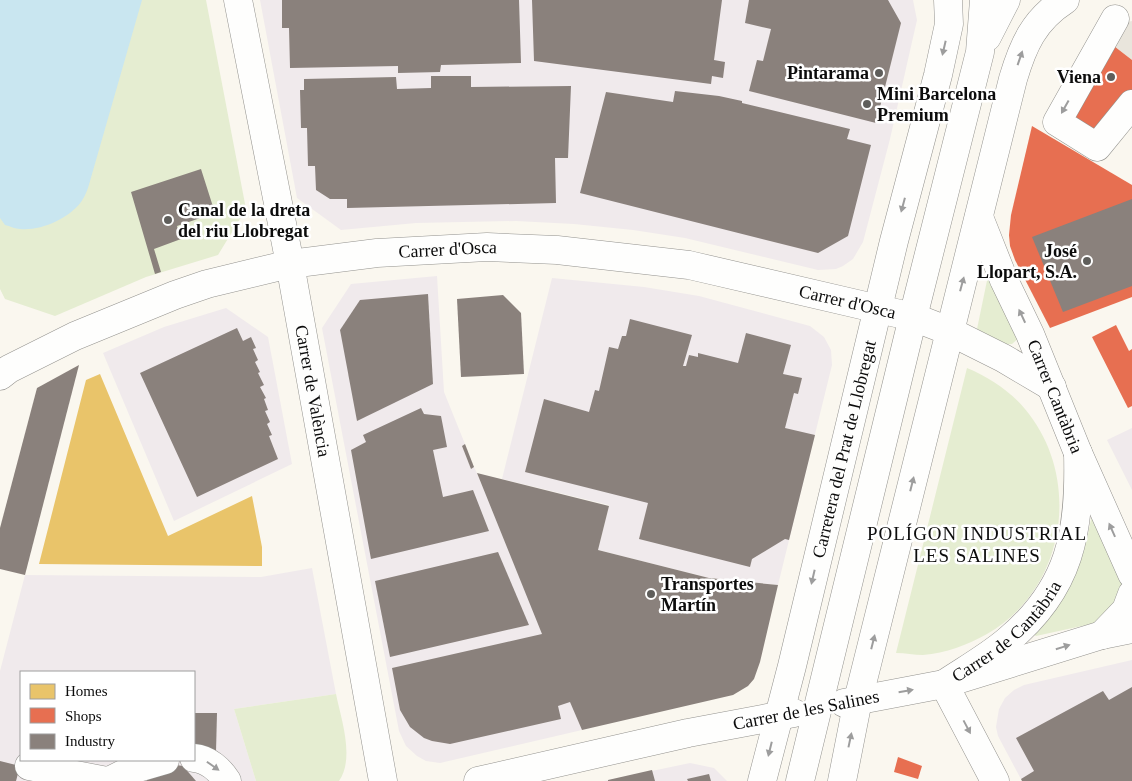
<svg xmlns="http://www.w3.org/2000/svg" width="1132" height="781" font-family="'Times New Roman',serif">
  <rect width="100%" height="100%" fill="#faf7ef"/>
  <g fill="#f0eaec" fill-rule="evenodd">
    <path d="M260,0h653l4,20 -27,119 -27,103 -10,17 -10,7 -7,3 -18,1 -133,-32 -52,-8 -59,-6 -58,-3 -100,2 -75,7 -44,-32z"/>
    <path d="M437,276l7,116 21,52 -3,2 9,23 3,-2 3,6 105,257 -142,33 -14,-2 -9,-5 -11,-10 -7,-15 -77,-403 29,-44z"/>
    <path d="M552,278l92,9 55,9 111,30 14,11 7,13 1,15 -54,220 -69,-7 -111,-28 11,-45 -107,-26z"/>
    <path d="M226,308l42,29 24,127 -118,57 -71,-168 61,-26z"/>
    <path d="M1132,428v62l-25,-50z"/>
    <path d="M312,568l24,126 -102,15 22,72h-256v-110l25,-96 236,2zM21,672h173v88h-173z"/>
    <path d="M1132,660v121h-110l-24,-45 -2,-9 3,-18 6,-11 9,-8 10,-5z"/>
    <path d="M690,763l24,5 13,13h-123z"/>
  </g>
  <g fill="#e5edd1">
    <path d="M0,0h206l40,209 -28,46 -72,22 -91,39 -50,-17 -5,-10z"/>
    <path d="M989,271l30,67 -7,6h-7l-28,-15z"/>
    <path d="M967,368c22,9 43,23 58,41 58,69 41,180 -38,225 -20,11 -41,19 -64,21 -9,0 -18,-2 -27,-2z"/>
    <path d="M1093,510l30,64v20l-23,28 -64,14 -4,-3 40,-60 16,-39z"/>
    <path d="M336,694c5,25 19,64 3,87h-83l-22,-72z"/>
  </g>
  <path fill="#e9e5dc" d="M1132,21v39l-22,-17 17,-21z"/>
  <path fill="#c9e6f0" d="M0,0h142l-54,188c-2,5 -4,10 -7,14 -13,17 -40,29 -61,27 -5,0 -10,-3 -15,-4l-5,-7z"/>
  <path fill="#e9c46a" d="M100,374l68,162 84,-40 10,51v19l-223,-2 47,-184z"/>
  <g fill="#e76f51">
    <path d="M1110,43l22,17v34l-36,45 -31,-19z"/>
    <path d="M1032,126l100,59v112l-82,31 -35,-68 -5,-14 -1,-11 2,-20z"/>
    <path d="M1116,325l13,26 3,-2v57l-4,2 -36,-71z"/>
    <path d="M898,757l24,9 -4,13 -24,-7z"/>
  </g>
  <g fill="#8a817c">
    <path d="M282,0h237l2,63 -80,2 -1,7 -42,1v-7l-108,2 -1,-40h-7z"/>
    <path d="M532,0h190l-8,60 11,2 -2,16 -11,-2 -1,8 -177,-23z"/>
    <path d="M749,0h139l13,23 -25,100 -127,-32 8,-31 6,1 8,-32 -26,-6z"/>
    <path d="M431,76h40v11l100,-1 -3,72h-13l1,45 -209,5v-9h-17l-14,-9 -1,-24h-7l-1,-38h-6l-1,-38h4v-11l92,-2 1,12 34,-1z"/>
    <path d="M675,91l44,5 23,5v2l108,26 -3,10 24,6 -23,91 -30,17 -238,-60 26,-101 67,10z"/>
    <path d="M201,169l14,44 -38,13 4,13 -27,10 7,23 -6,2 -24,-82z"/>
    <path d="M1132,199v87l-69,26 -31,-75z"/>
    <path d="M428,294l5,90 -76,37 -17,-91 20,-30z"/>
    <path d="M503,295l18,18 3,61 -63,3 -4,-78z"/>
    <path d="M630,319l62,16 -9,31h3l3,-11 9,2v-4l40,10 8,-30 45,12 -8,29 19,4 -4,16 -4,-1 -9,35 30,7 -26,105 -4,-1 -33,20 -2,8 -111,-28 9,-36 -123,-31 19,-73 45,13 6,-22 4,1 10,-44 9,2 4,-13h4z"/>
    <path d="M237,328l6,13 8,-4 5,11 -3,1 5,11 -3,2 5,10 -2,1 6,12 -4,2 6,11 -2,1 4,11 -3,1 5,11 -3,2 5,11 -3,1 9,23 -81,38 -57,-124z"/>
    <path d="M79,365l-54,210 -25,-6v-41l37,-140z"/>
    <path d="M421,408l3,6 17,2 6,31 -14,3 10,47 30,-7 16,41 -118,28 -20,-109 15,-8 -3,-7z"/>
    <path d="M465,444l9,23 -3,2 -9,-23z"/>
    <path d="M477,473l132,33 -11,44 111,28 69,7 -18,77 -6,17 -6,7 -15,9 -151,35 -12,-28 -12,4 3,13 -111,25 -18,-3 -8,-3 -14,-11 -10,-17 -8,-42 150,-34z"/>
    <path d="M498,552l31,73 -139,32 -15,-76z"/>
    <path d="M1132,687v94h-110l-1,-2 13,-8 -18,-33 87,-47 6,9z"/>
    <path d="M194,713h23l-1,39 -22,-1z"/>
    <path d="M0,761l20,5 -4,15h-16z"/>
    <path d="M176,765l7,1 13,15h-50l18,-15z"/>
    <path d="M652,770l3,11h-47v-1z"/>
    <path d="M709,774l2,7h-23l-1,-2z"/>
  </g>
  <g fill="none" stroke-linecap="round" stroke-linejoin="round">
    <defs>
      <g id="minor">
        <path id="s1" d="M238,0l52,264 93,517"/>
        <path d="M1115,19l-58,103 40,25 35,-43"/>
        <path d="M987,37l19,-37"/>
        <path id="s2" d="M979,217l25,63 26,54 48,119 54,121"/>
        <path id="s3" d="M0,376l9,-7 66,-33 100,-41 32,-11 83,-20 87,-11 110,-6 70,3 132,15 224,52 36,14 54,27 49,29"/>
        <path d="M1102,635l24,-25 6,-16"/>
        <path d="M844,703l100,-19 158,-49 30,-6"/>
        <path d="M194,758c14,1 26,12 33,23"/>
        <path d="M29,766l78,15"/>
        <path d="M109,781l22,-11 34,-10"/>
        <path d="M478,781l210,-48 106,-20"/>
        <path id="s4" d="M762,781l30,-115 102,-425 44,-166 11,-51 -1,-24"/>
        <path d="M800,781l113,-464 67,-265 4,-52"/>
        <path d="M842,781l16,-81 155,-621c10,-34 21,-59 52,-79"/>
        <path id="s5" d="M995,781l-51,-97c21,-14 44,-27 63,-43 64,-53 73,-109 71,-188"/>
      </g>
    </defs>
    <use href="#minor" stroke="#93928e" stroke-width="29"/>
    <use href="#minor" stroke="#fefefd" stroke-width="28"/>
  </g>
  <defs><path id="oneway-solid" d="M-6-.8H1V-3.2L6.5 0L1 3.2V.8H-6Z" transform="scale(1.25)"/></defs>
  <g fill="#9d9d9d">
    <use href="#oneway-solid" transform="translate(944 48) rotate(103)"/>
    <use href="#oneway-solid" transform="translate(1020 58) rotate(-71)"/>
    <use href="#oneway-solid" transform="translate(1065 107) rotate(119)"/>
    <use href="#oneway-solid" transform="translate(903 205) rotate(105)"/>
    <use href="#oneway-solid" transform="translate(962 284) rotate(-75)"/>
    <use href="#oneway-solid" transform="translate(1022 316) rotate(-115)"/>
    <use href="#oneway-solid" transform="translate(912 484) rotate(-76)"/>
    <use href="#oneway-solid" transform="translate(1112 530) rotate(-114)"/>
    <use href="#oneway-solid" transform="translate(813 577) rotate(103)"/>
    <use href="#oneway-solid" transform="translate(873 642) rotate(-76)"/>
    <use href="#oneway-solid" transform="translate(1063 647) rotate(-17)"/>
    <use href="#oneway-solid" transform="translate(906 691) rotate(-10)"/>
    <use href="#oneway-solid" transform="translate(967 727) rotate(62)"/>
    <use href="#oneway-solid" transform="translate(850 740) rotate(-78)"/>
    <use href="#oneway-solid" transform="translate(770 749) rotate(104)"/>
    <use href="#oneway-solid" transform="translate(213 766) rotate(35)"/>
  </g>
  <g fill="#5f5e5b" stroke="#fff" stroke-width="2">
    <circle cx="879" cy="73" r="5"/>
    <circle cx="1111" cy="77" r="5"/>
    <circle cx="867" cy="104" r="5"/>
    <circle cx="168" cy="220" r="5"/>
    <circle cx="1087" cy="261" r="5"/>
    <circle cx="651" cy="594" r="5"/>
  </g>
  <g text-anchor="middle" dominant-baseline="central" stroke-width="5" stroke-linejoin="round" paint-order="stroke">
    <g font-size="18" font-weight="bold" fill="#0c0c0c" stroke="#fff" text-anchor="end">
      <text x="869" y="73">Pintarama</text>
      <text x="1101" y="77">Viena</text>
      <text x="877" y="94" text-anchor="start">Mini Barcelona<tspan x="877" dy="21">Premium</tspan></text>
      <text x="178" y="210" text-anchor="start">Canal de la dreta<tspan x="178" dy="21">del riu Llobregat</tspan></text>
      <text x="1077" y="251">José<tspan x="1077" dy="21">Llopart, S.A.</tspan></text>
      <text x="661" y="584" text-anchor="start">Transportes<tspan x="661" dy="21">Martín</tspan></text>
    </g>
    <g font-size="18" fill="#0c0c0c" stroke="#fff">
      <text stroke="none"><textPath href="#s3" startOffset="471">Carrer d'Osca</textPath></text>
      <text stroke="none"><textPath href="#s3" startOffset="876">Carrer d'Osca</textPath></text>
      <text stroke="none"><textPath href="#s1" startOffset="398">Carrer de València</textPath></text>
      <text stroke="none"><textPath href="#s2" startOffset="195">Carrer Cantàbria</textPath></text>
      <text stroke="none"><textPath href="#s4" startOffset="342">Carretera del Prat de Llobregat</textPath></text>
      <text stroke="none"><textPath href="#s5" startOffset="192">Carrer de Cantàbria</textPath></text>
      <text transform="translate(806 710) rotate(-11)">Carrer de les Salines</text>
    </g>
    <g font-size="19" letter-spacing="1" fill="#0c0c0c" stroke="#fff">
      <text x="977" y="533">POLÍGON INDUSTRIAL<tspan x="977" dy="22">LES SALINES</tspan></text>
    </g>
  </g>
  <rect x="20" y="671" width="175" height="90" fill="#ffffff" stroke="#9e9e9e"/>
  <rect x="30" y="684" width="25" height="15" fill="#e9c46a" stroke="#9e9e9e"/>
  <text x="65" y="696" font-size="15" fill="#0c0c0c">Homes</text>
  <rect x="30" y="708" width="25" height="15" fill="#e76f51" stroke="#9e9e9e"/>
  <text x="65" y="721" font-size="15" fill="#0c0c0c">Shops</text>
  <rect x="30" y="734" width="25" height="15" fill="#8a817c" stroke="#9e9e9e"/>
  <text x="65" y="746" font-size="15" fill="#0c0c0c">Industry</text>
</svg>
